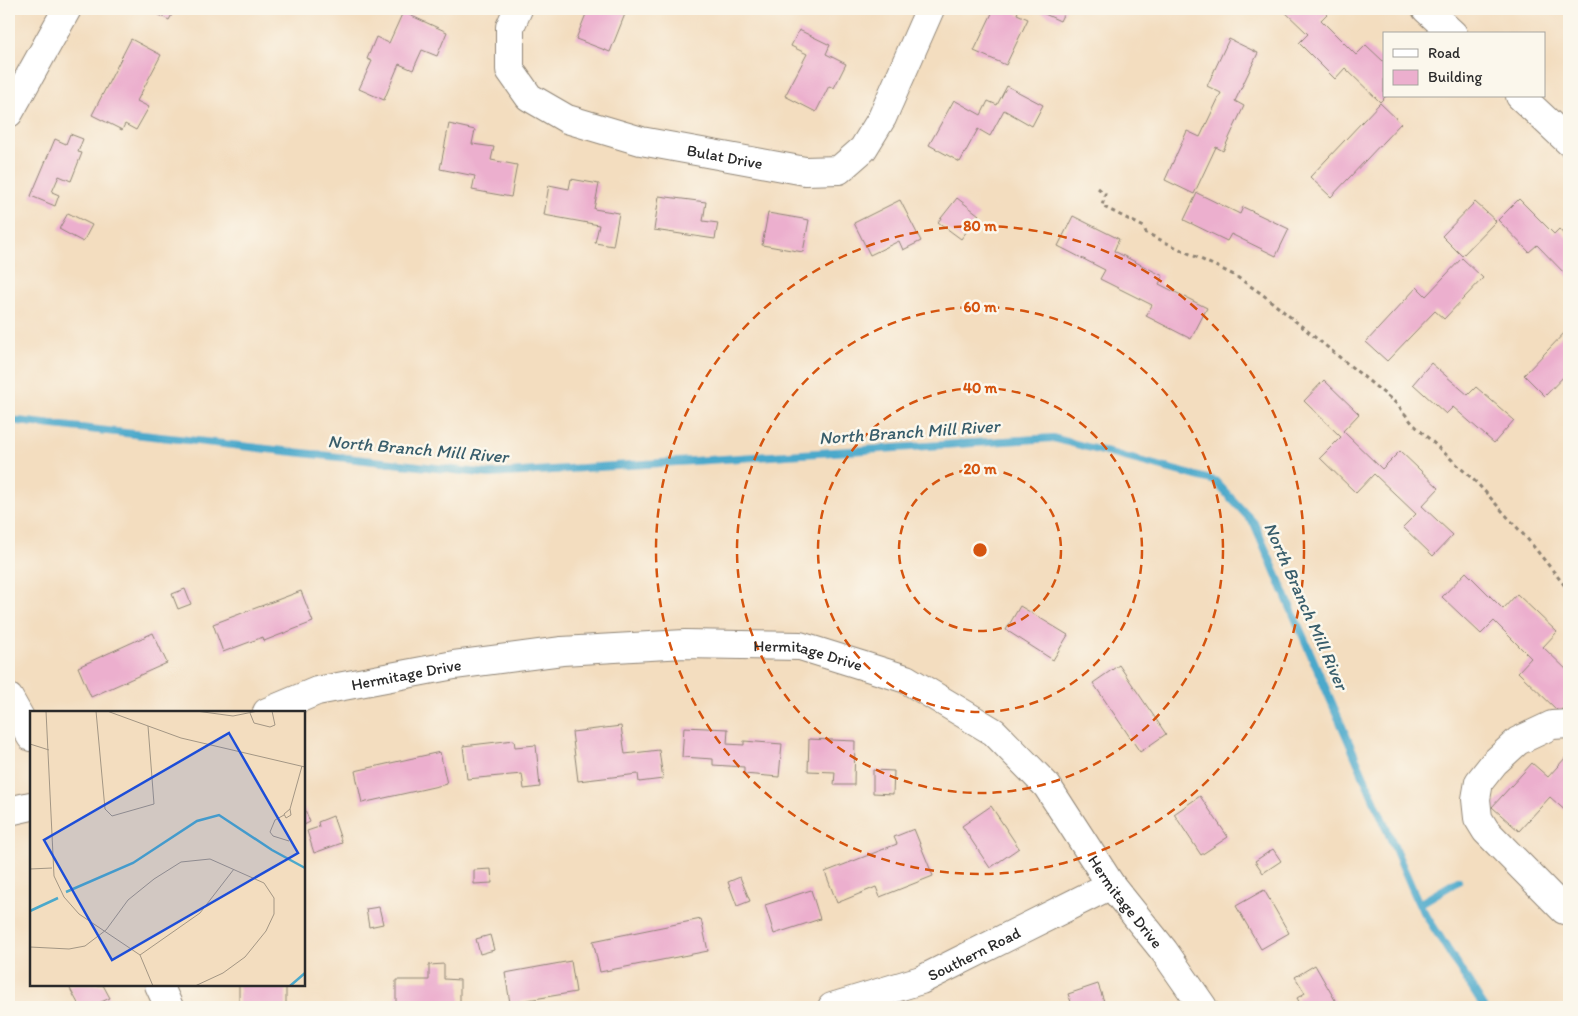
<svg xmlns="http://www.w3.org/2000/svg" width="1578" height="1016" font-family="Itim,sans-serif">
  <rect width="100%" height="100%" fill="#fbf7ec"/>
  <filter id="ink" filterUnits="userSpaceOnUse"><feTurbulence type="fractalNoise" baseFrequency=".02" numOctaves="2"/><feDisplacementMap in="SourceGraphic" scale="10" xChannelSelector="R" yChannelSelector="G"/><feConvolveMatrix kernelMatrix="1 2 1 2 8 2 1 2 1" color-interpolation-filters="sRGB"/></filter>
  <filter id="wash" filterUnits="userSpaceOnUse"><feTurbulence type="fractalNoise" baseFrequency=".0096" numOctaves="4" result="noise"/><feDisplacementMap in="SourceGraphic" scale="20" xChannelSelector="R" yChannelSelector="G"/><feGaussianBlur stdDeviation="1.12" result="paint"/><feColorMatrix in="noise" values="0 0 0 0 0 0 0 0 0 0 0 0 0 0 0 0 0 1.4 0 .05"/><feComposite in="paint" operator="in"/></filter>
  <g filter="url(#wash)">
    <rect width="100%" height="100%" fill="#f3ddbf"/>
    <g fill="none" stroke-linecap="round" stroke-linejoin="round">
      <g stroke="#4ca9cb" stroke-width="8">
        <path d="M9,420l481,54 563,-36 162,43 39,42 165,381 65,103"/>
        <path d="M1419,904l39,-23"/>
      </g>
    </g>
    <g id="blocks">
      <g fill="#ecafce">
        <path d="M148,9h27l-6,11z"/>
        <path d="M588,9h39l-17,43 -34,-13z"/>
        <path d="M994,9h25l-2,5 11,5 -22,46 -32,-14z"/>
        <path d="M1034,9h32l-6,12z"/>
        <path d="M1282,9h44l3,3 -8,8 35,35 10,-10 18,17v34h2l-6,6 -35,-34 -10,11 -36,-36 9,-9z"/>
        <path d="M403,12l44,20 -10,24 -15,-6 -9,20 -14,-6 -15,36 -25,-11 13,-28 -5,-2 9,-22 13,6z"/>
        <path d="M799,30l31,15 -4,9 20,10 -12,24 -5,-2 -13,26 -31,-16 22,-42 -16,-8z"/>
        <path d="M131,39l30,16 -24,46 12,6 -13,23 -11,-6 -3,6 -30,-15z"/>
        <path d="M1229,39l29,14 -23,48 9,5 -21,45 -7,-4 -22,47 -29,-14 22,-49 13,6 21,-44 -14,-7z"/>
        <path d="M1007,86l36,19 -11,21 -28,-16 -14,26 -12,-7 -18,33 -31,-17 25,-45 27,15 7,-14 9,4z"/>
        <path d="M1380,103l21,20 -70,74 -21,-20z"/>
        <path d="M449,124l26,6 -3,14 22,3 -3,13 26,5 -6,32 -39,-7 3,-14 -35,-7z"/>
        <path d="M70,134l13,5 -5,13 4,1 -11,28 -12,-5 -7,16 7,3 -4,11 -24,-10 24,-57 11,5z"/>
        <path d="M571,179l28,5 -5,25 25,4 -6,33 -18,-3 4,-18 -55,-10 5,-30 20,4z"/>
        <path d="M1197,193l43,21 3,-7 46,22 -13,27 -45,-22 -4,7 -43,-21z"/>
        <path d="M659,196l47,6 -3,19 15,2 -3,16 -61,-9z"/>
        <path d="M957,198l22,17 -18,24 -23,-17z"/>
        <path d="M1519,199l35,35 5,-5 10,11v38l-32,-33 -8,7 -31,-32z"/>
        <path d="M900,200l21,41 -18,9 -4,-9 -29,14 -16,-32z"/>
        <path d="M1475,202l21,19 -34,35 -20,-20z"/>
        <path d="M68,213l24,12 -9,17 -24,-13z"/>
        <path d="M768,213l41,7 -6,32 -41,-7z"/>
        <path d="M1073,216l46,23 -5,12 49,25 -4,8 48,24 -16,31 -45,-23 6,-11 -52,-26 5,-9 -47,-24z"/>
        <path d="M1462,258l21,20 -39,41 -9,-8 -48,50 -21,-19 51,-55 9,9z"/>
        <path d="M1569,328v43l-24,25 -21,-21z"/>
        <path d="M1431,363l37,32 8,-8 38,33 -20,23 -41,-36 -7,7 -33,-30z"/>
        <path d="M1324,380l35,34 -16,17 39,38 18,-18 39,37 -17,18 31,29 -20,21 -30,-29 13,-13 -42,-40 -18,19 -36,-35 21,-21 -37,-36z"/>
        <path d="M1466,572l37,37 14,-15 40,38 -14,15 26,25v30l-10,10 -41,-40 13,-14 -37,-37 -13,13 -39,-37z"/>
        <path d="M185,589l6,15 -13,5 -6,-15z"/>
        <path d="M301,591l12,31 -49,19 -1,-4 -40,15 -10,-28z"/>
        <path d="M1020,606l48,29 -15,25 -47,-30z"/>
        <path d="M153,633l14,30 -76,34 -13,-30z"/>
        <path d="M1119,665l47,69 -26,18 -47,-69z"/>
        <path d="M621,726l4,28 34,-4 4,29 -24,3 -1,-8 -60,7 -6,-49z"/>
        <path d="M684,727l44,2 -1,15 17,1v-4l38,3 -3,33 -35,-3v-7l-31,-2v-6l-31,-2z"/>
        <path d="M809,739l46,2 -1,44h-20l1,-13 -27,-1z"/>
        <path d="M514,740l1,7 21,-2 4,42 -16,2 -2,-15 -55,5 -4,-33z"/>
        <path d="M440,752l7,32 -85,19 -7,-32z"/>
        <path d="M1567,756l2,2v56l-19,-17 -31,34 -27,-24 40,-44 16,14z"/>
        <path d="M873,770l21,1 -1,23 -20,-1z"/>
        <path d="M1200,796l28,41 -27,18 -27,-41z"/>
        <path d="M991,806l28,42 -29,20 -28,-42z"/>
        <path d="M304,807l6,15 -6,3z"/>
        <path d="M333,816l9,27 -28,10 -7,-22 12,-4 -1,-5z"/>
        <path d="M914,829l19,47 -53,21 -4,-10 -39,16 -12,-31 72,-28 -3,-7z"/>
        <path d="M1273,849l8,12 -18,12 -8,-12z"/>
        <path d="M491,869l1,14 -18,1v-14z"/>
        <path d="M740,877l10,24 -13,5 -9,-24z"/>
        <path d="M811,890l9,29 -46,15 -9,-29z"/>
        <path d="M1264,890l25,43 -28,16 -25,-43z"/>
        <path d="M379,907l4,17 -14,3 -3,-18z"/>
        <path d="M701,919l7,32 -108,21 -7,-31z"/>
        <path d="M490,935l4,15 -14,4 -4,-15z"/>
        <path d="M571,961l5,31 -66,11 -5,-30z"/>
        <path d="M444,964v15l16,1v27h-64v-27h33v-15z"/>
        <path d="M1315,965l24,42h-37l-5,-9 8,-5 -10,-16z"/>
        <path d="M1098,984l8,23h-33l-5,-13z"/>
        <path d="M68,985h35l7,13 -11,5 3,4h-22z"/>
        <rect x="239" y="985" width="47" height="22"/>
      </g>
    </g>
  </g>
  <g filter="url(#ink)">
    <use href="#blocks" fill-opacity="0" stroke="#8f8475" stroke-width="1"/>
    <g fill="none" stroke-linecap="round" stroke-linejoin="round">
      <defs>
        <g id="minor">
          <path id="s1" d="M518,9l-8,18v43l19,27 38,22 74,22 164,30 34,-1 24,-21 19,-31 48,-109"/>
          <path d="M9,113l58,-104"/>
          <path d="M9,698l22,39"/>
          <path id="s2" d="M267,712l50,-21 137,-26 108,-14 123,-7 115,2 106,33 88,53 53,54 64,99 53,66 39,56"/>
          <path d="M9,811l22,-5"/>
          <path d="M1564,910l-78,-79 -8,-13 -2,-19 3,-17 15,-19 24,-22 34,-16 17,-1"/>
          <path d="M159,985l10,22"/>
          <path id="s3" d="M832,1007l89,-27 190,-95"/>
        </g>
        <g id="major">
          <path d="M1426,9l27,25"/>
          <path d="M1520,96l49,46"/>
        </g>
      </defs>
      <use href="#minor" stroke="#8f8475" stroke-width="30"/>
      <use href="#major" stroke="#8f8475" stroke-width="30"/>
      <path stroke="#8f8475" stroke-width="3" stroke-dasharray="4 4" stroke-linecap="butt" d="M1098,188l7,6 -3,12 42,21 2,6 88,42 28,19 135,110 16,20 65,60 52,58 39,49"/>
      <use href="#minor" stroke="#fff" stroke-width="28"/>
      <use href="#major" stroke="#fff" stroke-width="28"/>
    </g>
  </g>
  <g fill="none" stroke="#d5540f" stroke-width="2.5" stroke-dasharray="9 6">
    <circle cx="980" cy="550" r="81"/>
    <circle cx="980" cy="550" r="162"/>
    <circle cx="980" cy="550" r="243"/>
    <circle cx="980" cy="550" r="324"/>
  </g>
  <g text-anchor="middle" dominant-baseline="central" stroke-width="5" stroke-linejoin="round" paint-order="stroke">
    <g font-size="16" fill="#2b2b2b" stroke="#fbf7ec">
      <text stroke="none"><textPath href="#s1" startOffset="302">Bulat Drive</textPath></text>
      <text stroke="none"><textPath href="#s2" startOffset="550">Hermitage Drive</textPath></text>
      <text stroke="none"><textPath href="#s2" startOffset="145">Hermitage Drive</textPath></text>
      <text stroke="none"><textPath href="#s2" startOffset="970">Hermitage Drive</textPath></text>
      <text stroke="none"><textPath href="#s3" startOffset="152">Southern Road</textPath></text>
    </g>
    <g font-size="18" font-style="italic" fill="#385d6b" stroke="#fbf7ec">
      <text transform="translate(909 432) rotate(-4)">North Branch Mill River</text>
      <text transform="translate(418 449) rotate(5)">North Branch Mill River</text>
      <text transform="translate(1306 606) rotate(66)">North Branch Mill River</text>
    </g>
  </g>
  <g transform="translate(30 711)">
    <rect width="275" height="275" fill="#f3ddbf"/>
    <path fill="none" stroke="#4ca9cb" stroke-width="2.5" d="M36,181l67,-29 64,-42 22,-6 53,35 33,18M0,200l28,-13M260,275l15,-13"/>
    <path fill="none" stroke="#a39684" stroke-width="1" d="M16,0l8,165 10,21 15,17 61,41 13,31M66,0l9,98 7,7 42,-12 -6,-78M77,0l74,27 124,29M166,0l37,5 25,-5M220,2l4,10 16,4 5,-2 -3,-14M0,33l19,6M260,98l1,6 -5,3 -2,-4 6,-5 12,-43M254,104l-9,5 -5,12 3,4 16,5M0,158l22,-1M0,236l39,2 16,-3 21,-16 22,-30 26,-21 27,-17 29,-3 54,24 10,15v16l-8,17 -21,26 -22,16 -28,13M110,244l60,-42 34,-44"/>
    <path fill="#1d4ed8" fill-opacity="0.15" stroke="#1d4ed8" stroke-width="2.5" d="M199,22l69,120 -186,107 -68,-120z"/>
    <rect width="275" height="275" fill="none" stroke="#2b2b2b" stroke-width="2.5"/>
  </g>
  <circle cx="980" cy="550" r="8" fill="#d5540f" stroke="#fbf7ec" stroke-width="2.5"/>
  <g font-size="15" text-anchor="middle" font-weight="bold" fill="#d5540f" stroke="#fbf7ec" stroke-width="5" stroke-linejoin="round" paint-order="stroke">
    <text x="980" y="231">80 m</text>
    <text x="980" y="312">60 m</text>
    <text x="980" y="393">40 m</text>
    <text x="980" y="474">20 m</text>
  </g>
  <rect width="1578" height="1016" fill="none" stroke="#fbf7ec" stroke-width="30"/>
  <rect x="1383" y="32" width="162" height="65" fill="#fbf7ec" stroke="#a8a59f"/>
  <rect x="1393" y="49" width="25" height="8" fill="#ffffff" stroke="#a8a59f"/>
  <text x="1428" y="58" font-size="15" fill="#2b2b2b">Road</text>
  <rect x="1393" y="70" width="25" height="15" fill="#ecafce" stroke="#a8a59f"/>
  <text x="1428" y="82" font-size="15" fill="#2b2b2b">Building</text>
</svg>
